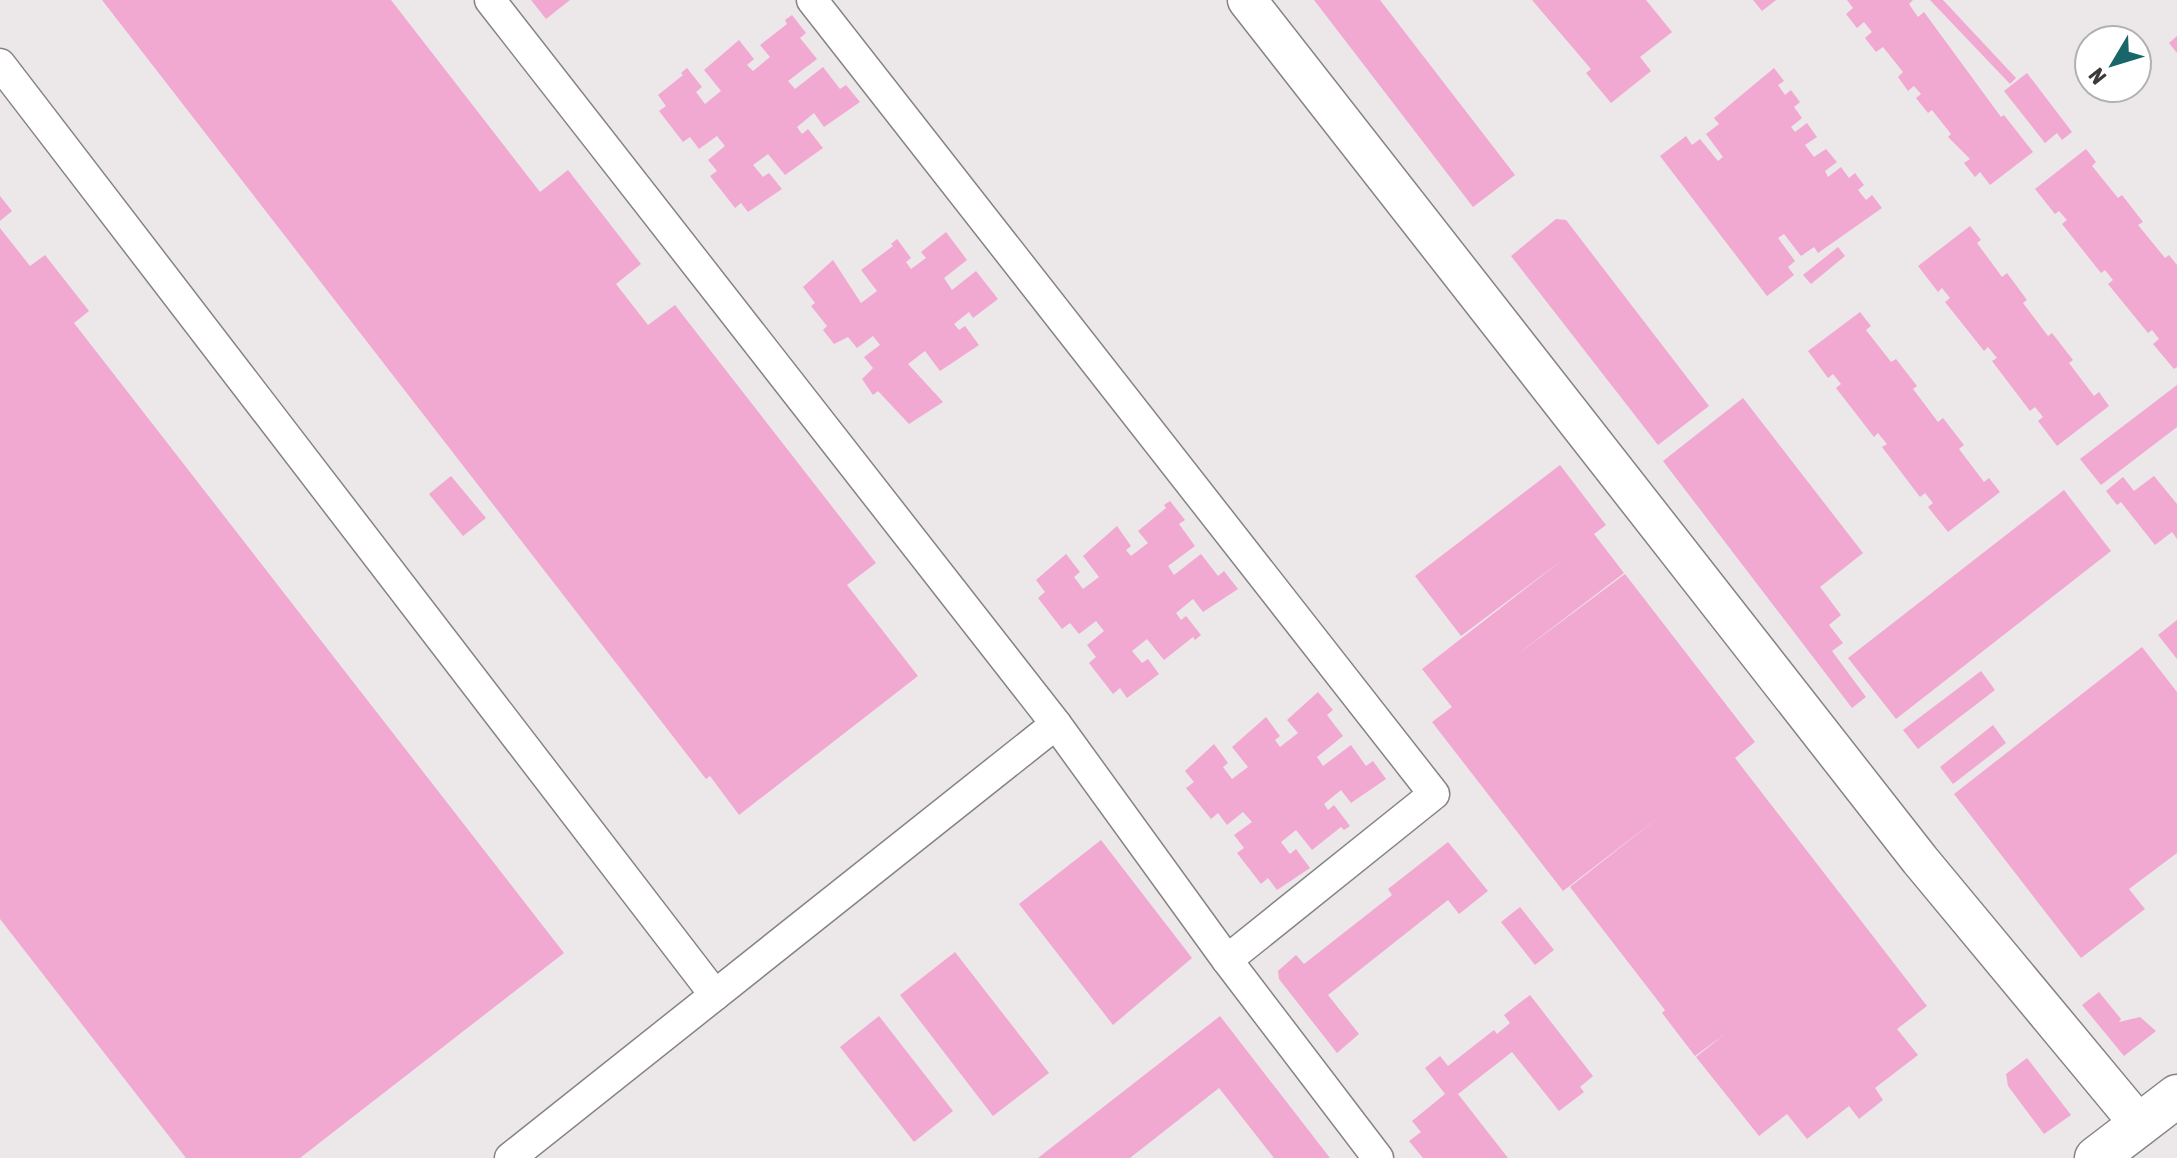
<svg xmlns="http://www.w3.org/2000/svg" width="2177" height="1158" font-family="'Asap Condensed',sans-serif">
  <rect width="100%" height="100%" fill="#ece8ea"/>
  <g fill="#f1a8d1">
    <path d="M102,0h289l149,192 28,-22 73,94 -25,20 32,41 27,-20 201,258 -29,22 71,91 -179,139 -29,-39 -4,3z"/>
    <path d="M531,0h39l-24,19z"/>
    <path d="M1314,0h66l135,175 -42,32z"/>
    <path d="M1532,0h114l26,32 -32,25 11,14 -40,32 -25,-30 5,-4z"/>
    <path d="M1753,0h23l-14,11z"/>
    <path d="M1847,0h66l-4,4 9,13 6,-5 77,105 3,-2 29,37 -43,33 -10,-13 -5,5 -11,-14 6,-4 -22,-22 3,-3 -19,-24 -4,3 -12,-15 5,-4 -7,-8 -6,5 -10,-14 5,-5 -20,-25 -7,5 -11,-14 7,-6 -8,-10 -7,6 -11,-14 7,-6z"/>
    <path d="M1930,0h13l73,78 -6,6z"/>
    <path d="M792,15l14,18 -6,5 17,21 -29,22 7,8 28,-22 17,22 6,-4 14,17 -36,25 -10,-14 -17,14 5,7 6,-5 15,19 -38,27 -17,-21 -15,11 10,12 6,-4 13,16 -34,23 -7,-9 -6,5 -25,-32 7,-5 -9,-11 17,-14 -8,-10 -18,13 -9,-12 -7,5 -24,-31 7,-5 -8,-11 25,-20 -2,-2 6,-5 15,19 -6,5 9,12 16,-13 -17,-21 35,-30 15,19 -7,6 6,6 17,-14 -10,-12 27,-21 -2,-4z"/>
    <path d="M2177,36v17l-8,-10z"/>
    <path d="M1774,68l10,13 -6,4 7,10 6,-5 9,12 -6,5 8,11 -11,9 4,5 12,-9 10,14 -12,8 9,12 12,-8 11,13 -12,9 3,6 13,-10 8,11 6,-5 9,12 -6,5 8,10 6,-5 10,13 -64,45 -4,-6 -13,9 -17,-22 -6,4 17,23 -7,6 6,8 -27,21 -107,-140 26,-20 6,9 8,-6 18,22 5,-4 -17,-23 13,-10 -5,-6z"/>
    <path d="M2027,73l45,59 -10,8 -5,-7 -12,10 -41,-52z"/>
    <path d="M2086,149l10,13 -4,4 26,32 4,-3 21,27 -5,3 27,33 4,-3 8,10v102l-3,2 -21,-25 6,-5 -7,-9 -4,3 -40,-49 5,-4 -8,-10 -4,3 -39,-49 5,-4 -8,-9 -4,3 -20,-25z"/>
    <path d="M0,196l12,15 -12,10z"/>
    <path d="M1556,219l10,1 143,186 -51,39 -147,-189z"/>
    <path d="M1970,226l11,14 -4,3 25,34 5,-4 20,27 -4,3 25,33 4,-3 21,27 -4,3 25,33 5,-4 10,14 -52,40 -19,-25 5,-4 -8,-10 -5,4 -38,-50 5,-3 -9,-11 -4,4 -39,-49 5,-4 -8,-10 -4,4 -20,-26z"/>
    <path d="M0,228l30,38 15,-11 44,56 -15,12 490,630 -264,205h-114l-186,-239z"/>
    <path d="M946,232l21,28 -23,18 8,12 24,-19 22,28 -25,19 -4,-6 -15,12 5,6 6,-4 14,19 -39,26 -15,-20 -17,13 35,38 -34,22 -31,-33 -5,4 -11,-16 11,-11 -9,-11 16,-12 -7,-9 -16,12 -9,-11 -14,7 -11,-14 4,-4 -16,-20 4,-3 -12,-16 30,-27 28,43 16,-12 -16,-21 32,-24 -2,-2 6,-5 14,19 -5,4 5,7 15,-11 -5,-6z"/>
    <path d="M1838,247l7,9 -34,28 -8,-9z"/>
    <path d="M1860,312l11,14 -5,4 25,32 5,-3 21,27 -4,3 25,33 5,-4 21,27 -5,4 25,33 5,-4 11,14 -52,40 -20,-25 5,-4 -8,-10 -5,4 -38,-50 5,-3 -9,-11 -4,4 -38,-49 5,-4 -8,-10 -5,4 -20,-27z"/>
    <path d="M2177,385v42l-76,58 -21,-26z"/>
    <path d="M1743,398l120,155 -43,34 21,28 -12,10 14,18 -11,8 34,46 -14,11 -189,-247z"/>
    <path d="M1560,465l46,60 -12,9 30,39 -110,84 111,-83 130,168 -20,16 192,248 -30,23 21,26 -43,33 8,12 -24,19 -10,-13 -42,33 -20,-25 -28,22 -63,-79 29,-23 -30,22 -33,-43 3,-3 -95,-123 94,-74 -101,78 -131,-169 20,-15 -30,-38 143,-111 -104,78 -46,-60z"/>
    <path d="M451,476l35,42 -23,18 -34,-42z"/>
    <path d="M2154,476l23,28v35l-5,-7 -17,13 -34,-43 -4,3 -11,-14 17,-14 11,14z"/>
    <path d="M2064,490l47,61 -215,168 -48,-61z"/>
    <path d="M1170,501l15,19 -6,4 16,22 -27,20 6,9 27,-21 17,22 6,-5 14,18 -35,23 -10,-13 -17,14 5,7 5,-4 15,19 -6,5 -2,-3 -29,23 -17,-21 -15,12 10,12 6,-4 11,15 -32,24 -7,-10 -7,6 -24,-31 7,-6 -9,-12 17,-14 -8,-10 -17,13 -9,-11 -8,6 -24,-31 7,-6 -9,-12 30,-26 14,18 -6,5 9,12 16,-12 -16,-21 34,-30 14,20 -5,4 5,6 17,-13 -10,-12 28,-23 -2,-3z"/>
    <path d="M2177,620v39l-19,-24z"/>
    <path d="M2142,647l35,45v161l-48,36 16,20 -64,49 -127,-164z"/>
    <path d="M1981,671l14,19 -77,59 -15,-19z"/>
    <path d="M1318,692l15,18 -6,5 16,21 -26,21 6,9 28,-21 15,21 7,-5 13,18 -35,24 -10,-13 -17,14 4,6 6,-5 16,21 -6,4 -3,-3 -29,23 -16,-20 -15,12 9,12 6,-5 14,19 -33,22 -9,-12 -7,6 -24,-31 7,-5 -10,-13 18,-13 -9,-10 -16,13 -9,-12 -7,6 -25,-31 8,-6 -9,-11 29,-27 14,19 -5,4 9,12 16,-12 -16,-20 34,-30 14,19 -5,4 5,7 18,-14 -11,-13z"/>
    <path d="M1993,725l13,18 -53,41 -13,-17z"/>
    <path d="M1101,840l91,118 -79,67 -94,-121z"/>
    <path d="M1448,842l40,49 -29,23 -11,-14 -120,95 31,39 -22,19 -58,-74 -1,-8 18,-16 8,9 88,-69 -4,-6z"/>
    <path d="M1520,907l34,43 -19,15 -34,-43z"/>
    <path d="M955,952l94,121 -56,43 -93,-121z"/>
    <path d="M2099,992l22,27 -2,3 21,-5 16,14 -32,25 -42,-51z"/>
    <path d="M1530,995l63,81 -13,11 4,5 -25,19 -47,-59 -54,42 50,64h-85l-14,-17 12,-9 -9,-11 33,-27 -20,-26 15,-12 8,10 46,-36 3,4 13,-11 -6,-8z"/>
    <path d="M879,1016l74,95 -39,31 -74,-95z"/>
    <path d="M1220,1016l110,142h-56l-55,-70 -89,70h-92z"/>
    <path d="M2027,1058l44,57 -27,19 -36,-48 -2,-12z"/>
  </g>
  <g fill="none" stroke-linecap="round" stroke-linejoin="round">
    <defs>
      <g id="minor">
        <path d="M490,0l566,724 171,236 151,198"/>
        <path d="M812,0l622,794 -207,166"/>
        <path d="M0,64l715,931"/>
        <path d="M510,1158l546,-434"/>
      </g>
      <path id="tertiary" d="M1247,0l673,860 220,265"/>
      <path id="secondary" d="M2096,1158l81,-62"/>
    </defs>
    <use href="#minor" stroke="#868384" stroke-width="33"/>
    <use href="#tertiary" stroke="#868384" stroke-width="41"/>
    <use href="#secondary" stroke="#868384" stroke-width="45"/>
    <use href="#minor" stroke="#fff" stroke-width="30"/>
    <use href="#tertiary" stroke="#fff" stroke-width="38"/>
    <use href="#secondary" stroke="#fff" stroke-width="42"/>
  </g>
  <g transform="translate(2113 64) rotate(232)"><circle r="38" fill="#ffffff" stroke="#b1b1b1" stroke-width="2"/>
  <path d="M0-6L14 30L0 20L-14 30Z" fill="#18666a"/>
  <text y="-12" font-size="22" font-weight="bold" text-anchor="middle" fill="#3c3b3c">N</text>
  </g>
</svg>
